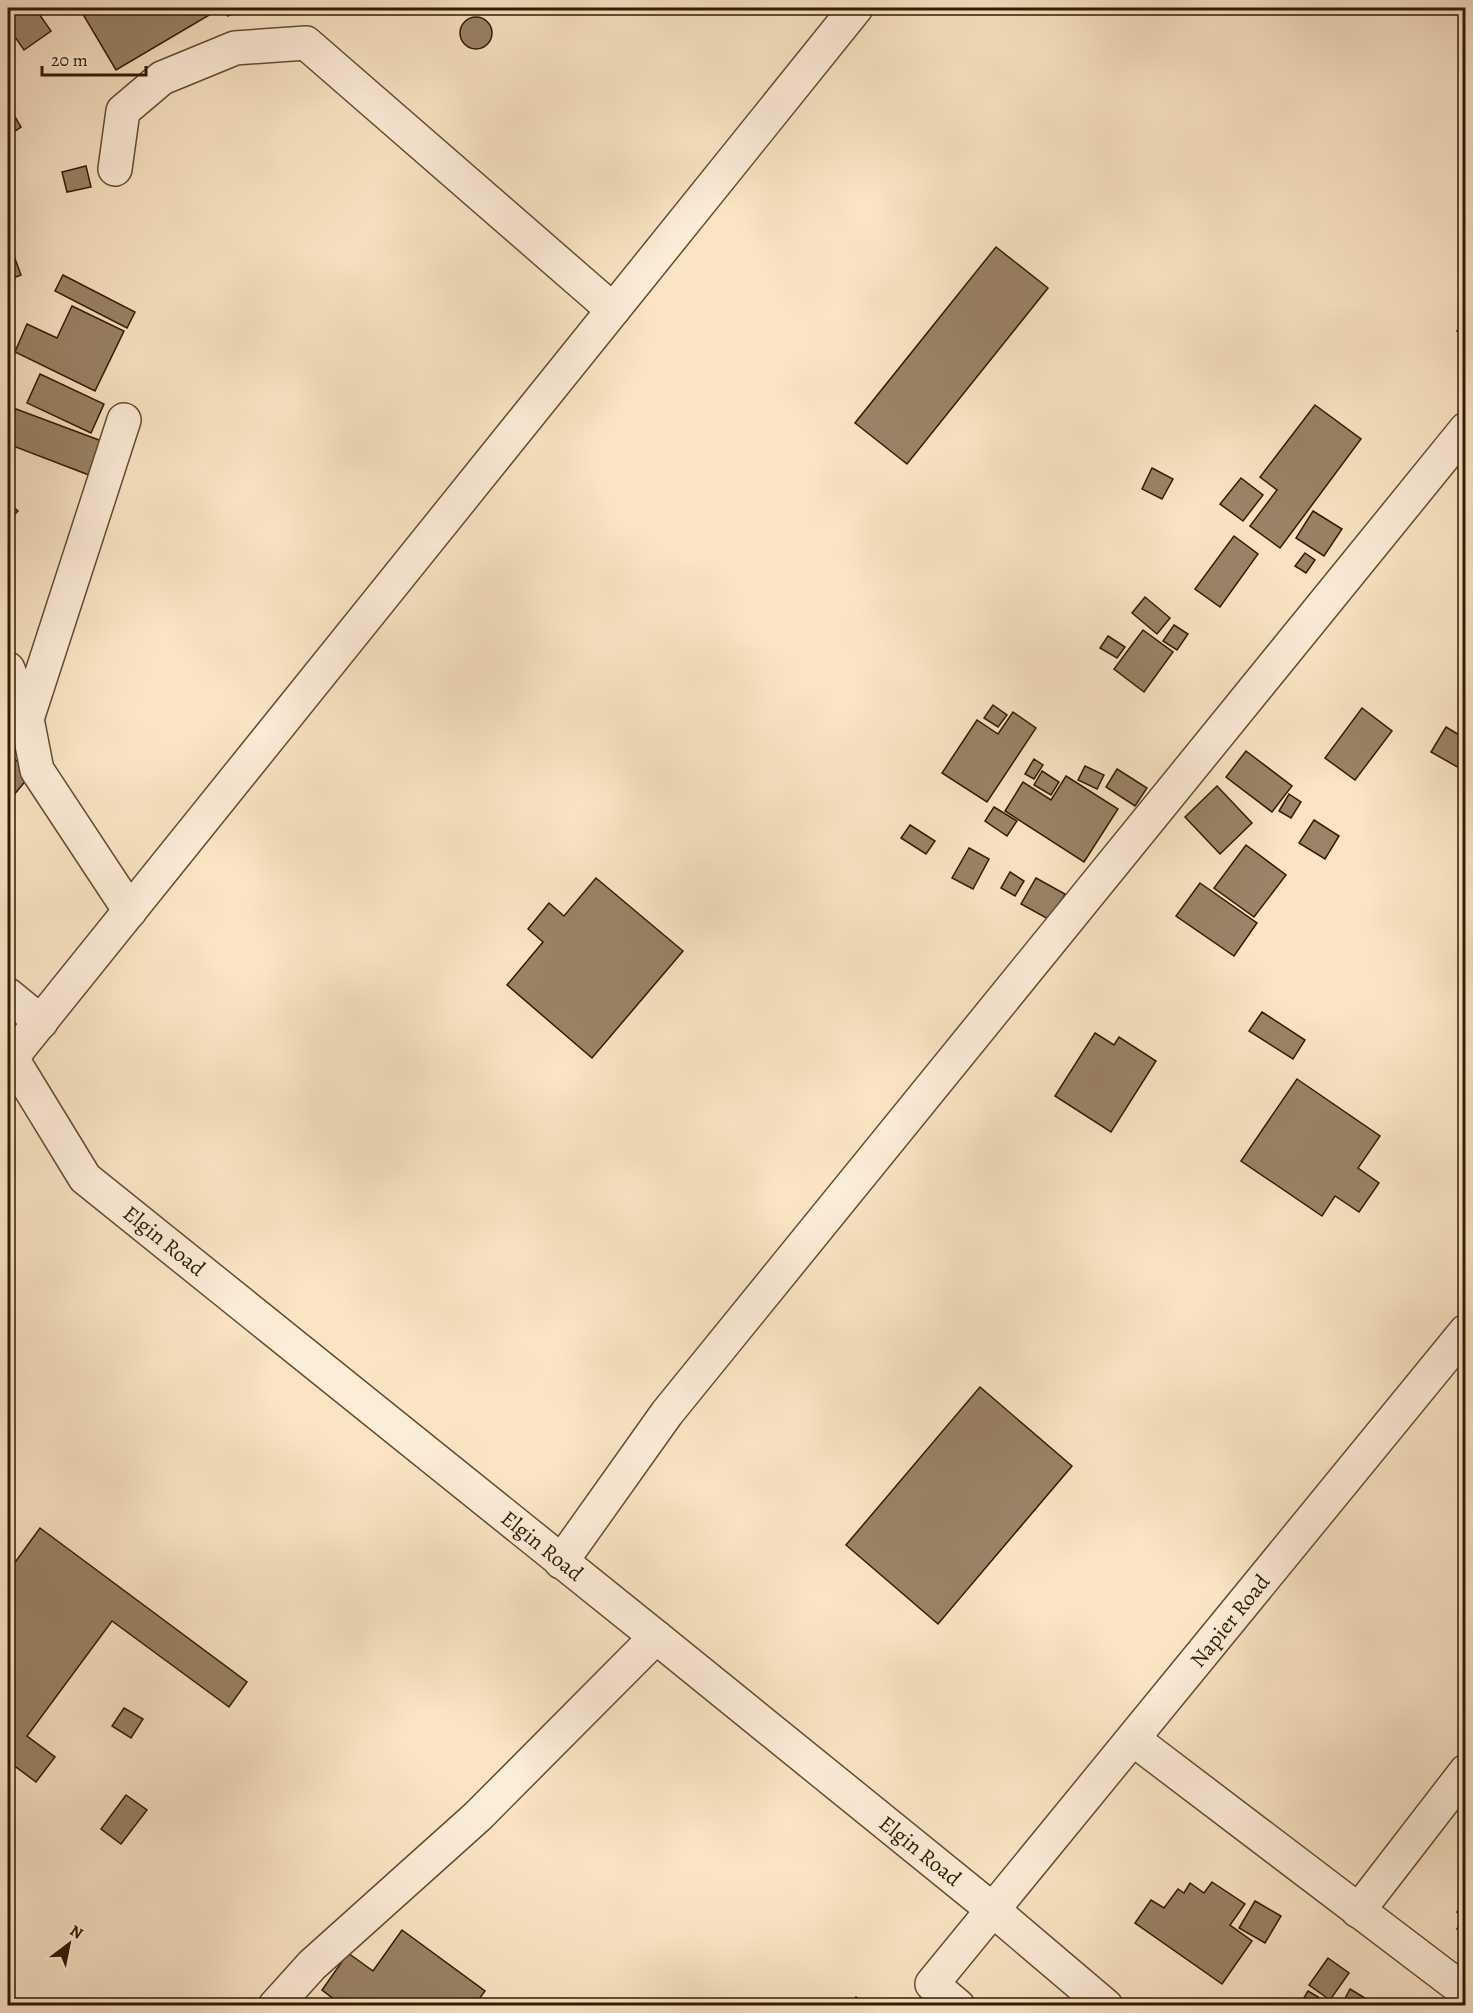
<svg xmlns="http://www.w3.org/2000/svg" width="1473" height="2013" font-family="Alegreya,serif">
  <rect width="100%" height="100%" fill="#fae4c4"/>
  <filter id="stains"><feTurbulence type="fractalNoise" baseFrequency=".00333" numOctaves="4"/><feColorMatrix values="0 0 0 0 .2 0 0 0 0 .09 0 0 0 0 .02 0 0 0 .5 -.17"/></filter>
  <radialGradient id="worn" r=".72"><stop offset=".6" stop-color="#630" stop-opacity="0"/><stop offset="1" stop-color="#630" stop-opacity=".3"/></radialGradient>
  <g fill="#9a8367" stroke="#311a03" stroke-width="1.5">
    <path d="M8,8h27l16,23 -27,19 -16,-23z"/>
    <path d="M98,8h116l2,3 -100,59 -32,-54z"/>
    <path d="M223,8h20l-15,8z"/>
    <circle cx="476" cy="33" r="16"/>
    <path d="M8,105l13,22 -13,9z"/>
    <path d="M86,166l5,21 -24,5 -5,-20z"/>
    <path d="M996,247l52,41 -141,176 -52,-41z"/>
    <path d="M14,256l7,19 -13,5v-22z"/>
    <path d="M63,275l72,37 -8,16 -72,-37z"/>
    <path d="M72,306l52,25 -29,60 -80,-39 12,-28 30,14z"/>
    <path d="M1466,320v17l-9,-6z"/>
    <path d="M40,374l64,30 -13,29 -64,-30z"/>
    <path d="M1315,405l46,34 -81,109 -30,-22 27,-36 -17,-13z"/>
    <path d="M8,406l99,37 -13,34 -86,-33z"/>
    <path d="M1152,468l21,11 -11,20 -20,-10z"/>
    <path d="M1241,478l22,17 -20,26 -23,-17z"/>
    <path d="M8,502l10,9 -10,10z"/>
    <path d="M1313,511l29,18 -18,27 -28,-18z"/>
    <path d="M1234,536l24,18 -38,53 -25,-18z"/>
    <path d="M1305,553l10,7 -9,13 -11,-7z"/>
    <path d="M1145,597l25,21 -13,16 -25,-21z"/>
    <path d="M1174,625l14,9 -11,16 -14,-9z"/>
    <path d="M1143,630l30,22 -29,40 -30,-23z"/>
    <path d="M1108,636l17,11 -8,11 -17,-10z"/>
    <path d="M993,705l14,10 -9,12 -14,-9z"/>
    <path d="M1362,708l30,23 -37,49 -30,-22z"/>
    <path d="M1013,712l23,16 -49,74 -45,-29 35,-53 21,14z"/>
    <path d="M1446,727l20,12v21l-5,9 -30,-17z"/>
    <path d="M1246,751l46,35 -20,26 -46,-35z"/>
    <path d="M11,756l21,17 -23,28 -1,-1v-40z"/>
    <path d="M1034,759l9,6 -9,14 -9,-5z"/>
    <path d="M1085,766l19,9 -7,14 -19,-9z"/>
    <path d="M1117,769l30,19 -12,18 -29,-19z"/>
    <path d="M1042,771l17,11 -8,13 -17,-10z"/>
    <path d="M1066,776l52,33 -34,53 -79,-51 18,-29 28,18z"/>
    <path d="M1217,786l35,37 -32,31 -35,-37z"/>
    <path d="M1289,794l12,8 -10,16 -12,-7z"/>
    <path d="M994,807l23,14 -10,15 -22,-15z"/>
    <path d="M1314,820l25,16 -14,23 -26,-16z"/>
    <path d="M910,825l25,16 -9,13 -25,-16z"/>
    <path d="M1246,845l40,30 -32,42 -40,-29z"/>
    <path d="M969,848l20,11 -16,30 -21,-11z"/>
    <path d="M1010,872l14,9 -9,15 -14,-8z"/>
    <path d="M596,878l87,73 -91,107 -85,-73 36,-43 -15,-13 21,-26 15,13z"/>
    <path d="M1036,878l29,16 -15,26 -29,-16z"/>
    <path d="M1200,883l57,40 -23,33 -58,-40z"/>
    <path d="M1262,1012l43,28 -12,19 -44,-28z"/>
    <path d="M1095,1033l19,12 5,-8 37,24 -45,71 -56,-36z"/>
    <path d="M1297,1079l83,57 -22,32 21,15 -20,29 -24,-16 -13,20 -81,-55z"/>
    <path d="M980,1387l92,79 -134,158 -92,-79z"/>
    <path d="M40,1528l207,154 -18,25 -117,-86 -85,115 28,21 -19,25 -28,-21v-189z"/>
    <path d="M124,1708l19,11 -12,19 -19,-12z"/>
    <path d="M126,1795l21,15 -26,34 -20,-15z"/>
    <path d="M1212,1882l33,22 -15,21 22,16 -30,43 -87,-61 16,-23 13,8 14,-19 6,4 6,-10 14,10z"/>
    <path d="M1466,1900v47l-7,-5 5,-8 -7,-5 8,-12 -8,-5z"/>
    <path d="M1255,1901l26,15 -16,27 -26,-15z"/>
    <path d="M402,1930l83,61 -11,15h-136l1,-3 -17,-13 26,-37 25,18z"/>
    <path d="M1328,1958l21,15 -19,27 -21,-15z"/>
    <path d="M1350,1989l28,17h-37z"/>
    <path d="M1308,1991l25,15h-34z"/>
    <path d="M856,1997l12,9h-18z"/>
  </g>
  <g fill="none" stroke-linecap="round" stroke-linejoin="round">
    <defs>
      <g id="minor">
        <path d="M115,169l8,-58 39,-33 73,-30 71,-5 307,267"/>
        <path d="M8,669l19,50 10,51 93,141"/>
        <path d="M27,719l97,-299"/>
        <path d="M8,995l33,27"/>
        <path d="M11,1057l74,121 571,459 337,273 113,96"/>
        <path d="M8,1062l848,-1054"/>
        <path d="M561,1562l106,-149 799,-984"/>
        <path d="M1133,1739l333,253"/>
        <path d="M1358,1911l108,-140"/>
        <path d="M275,2006l37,-41 166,-149 178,-179"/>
        <path d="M958,2006l-26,-22 534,-653"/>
      </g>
    </defs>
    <use href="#minor" stroke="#634c33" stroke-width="36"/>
    <use href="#minor" stroke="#fcedd9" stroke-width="33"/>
  </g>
  <g text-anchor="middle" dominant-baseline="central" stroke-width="5" stroke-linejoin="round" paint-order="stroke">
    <g font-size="22" fill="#311a03" stroke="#fcedd9">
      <text transform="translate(164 1241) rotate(39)">Elgin Road</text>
      <text transform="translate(542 1546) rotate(39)">Elgin Road</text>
      <text transform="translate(1230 1621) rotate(-51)">Napier Road</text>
      <text transform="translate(920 1851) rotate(39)">Elgin Road</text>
    </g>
  </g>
  <rect width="1473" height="2013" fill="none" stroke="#fae4c4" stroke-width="30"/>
  <rect x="9" y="9" width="1455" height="1995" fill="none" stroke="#311a03" stroke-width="3"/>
  <rect x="15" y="15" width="1443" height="1983" fill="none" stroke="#311a03" stroke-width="1.5"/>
  <g transform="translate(69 1944) rotate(32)" stroke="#fcedd9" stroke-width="4.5" paint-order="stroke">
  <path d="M0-4.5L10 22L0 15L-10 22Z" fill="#311a03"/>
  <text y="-9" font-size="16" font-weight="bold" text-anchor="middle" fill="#311a03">N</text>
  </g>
  <path d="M42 66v9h104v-9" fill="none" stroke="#311a03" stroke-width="3"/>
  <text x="51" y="66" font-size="18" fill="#311a03" stroke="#fcedd9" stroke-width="4.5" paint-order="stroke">20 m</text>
  <rect width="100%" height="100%" filter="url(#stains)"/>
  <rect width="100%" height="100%" fill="url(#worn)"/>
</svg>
